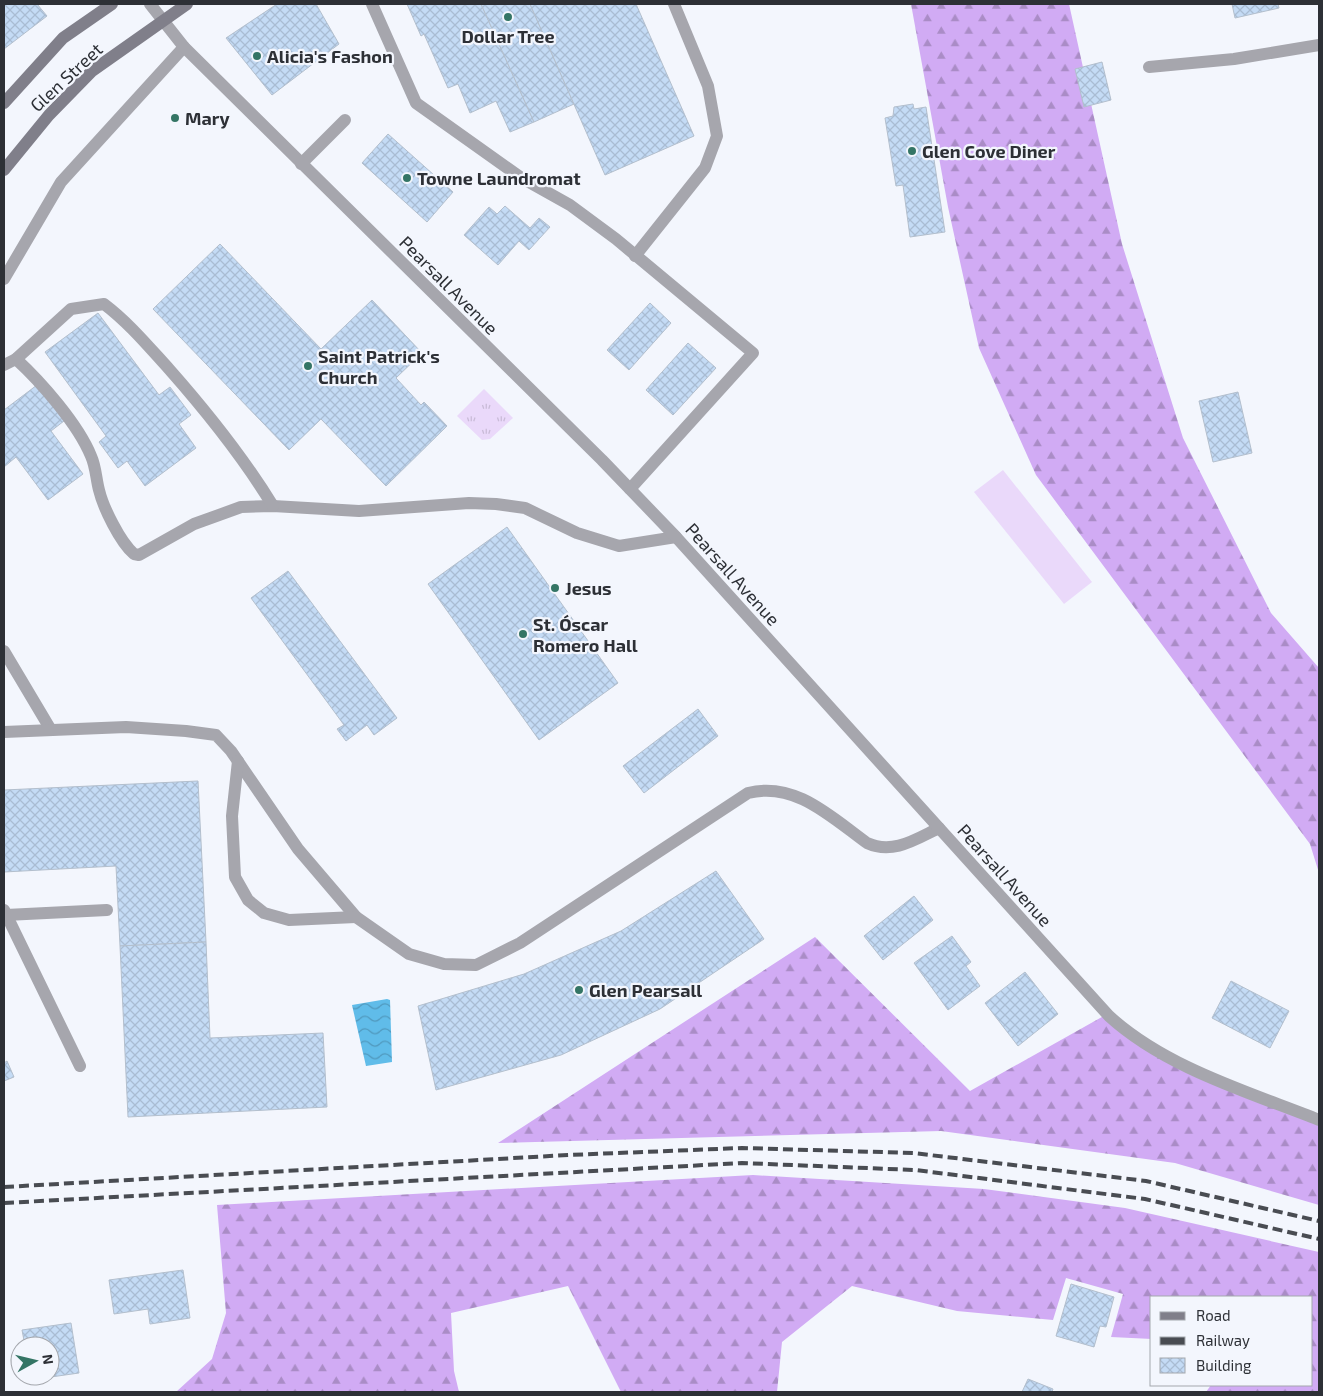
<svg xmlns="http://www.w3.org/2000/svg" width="1323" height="1396" font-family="'Exo 2',sans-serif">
  <defs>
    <pattern id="grass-tufts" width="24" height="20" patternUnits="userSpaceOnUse" patternTransform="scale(1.25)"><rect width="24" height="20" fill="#ead9fa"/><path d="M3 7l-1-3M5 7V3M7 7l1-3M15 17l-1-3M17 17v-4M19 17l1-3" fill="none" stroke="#c9bbd7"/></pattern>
    <pattern id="forest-firs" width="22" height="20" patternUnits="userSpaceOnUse" patternTransform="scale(1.25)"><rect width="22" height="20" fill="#d1abf4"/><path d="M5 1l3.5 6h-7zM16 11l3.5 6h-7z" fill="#aa8cc6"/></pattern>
    <pattern id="water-waves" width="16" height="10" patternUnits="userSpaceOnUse" patternTransform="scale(1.25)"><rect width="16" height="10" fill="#60bce9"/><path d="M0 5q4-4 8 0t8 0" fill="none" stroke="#5099be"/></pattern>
    <pattern id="building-cross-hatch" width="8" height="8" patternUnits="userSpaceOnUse" patternTransform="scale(1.25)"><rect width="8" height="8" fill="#c4dbf5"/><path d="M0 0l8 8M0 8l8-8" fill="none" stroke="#a9bcd3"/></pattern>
  </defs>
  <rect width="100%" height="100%" fill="#f3f6fd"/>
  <path fill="url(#grass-tufts)" d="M484,389l29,29 -23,21 -8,1 -25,-24z"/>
  <g fill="url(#forest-firs)">
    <path d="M911,4h158l53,240 61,194 88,175 48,55v205l-9,-29 -274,-369 -57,-127 -31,-141z"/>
    <path d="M815,937l155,154 139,-78 34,27 176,84v81l-144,-42 -234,-32 -443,12z"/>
    <path d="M753,1175l231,14 141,19 194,44v140h-113l5,-7h101v-88h-160v42l-41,-2 12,-43 -57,-16 -13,42 -96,-9 -105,-25 -70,56 -5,50h-156l-53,-106 -117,27 3,58 5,21h-283l36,-33 14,-46 -9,-108z"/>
  </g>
  <path fill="#ead9fa" d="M1003,470l89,112 -28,22 -90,-112z"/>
  <path fill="url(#water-waves)" d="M387,999l3,1 2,62 -26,4 -14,-61z"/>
  <g fill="url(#building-cross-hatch)" stroke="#b3bfcd">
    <path d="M4,4h33l10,12 -43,33z"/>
    <path d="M277,4h39l23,40 -67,51 -46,-57z"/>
    <path d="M407,4h74l53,118 -24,10 -14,-31 -26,12 -12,-29 -10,4 -24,-54 -3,2z"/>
    <path d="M481,4h49l44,100 -40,18z"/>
    <path d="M530,4h106l58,132 -89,39z"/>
    <path d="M1232,4h46l1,4 -44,10z"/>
    <path d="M1102,62l9,38 -27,7 -9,-38z"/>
    <path d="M913,104l1,5 12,-2 19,125 -35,5 -7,-52 -7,1 -11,-68 8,-2 1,-9z"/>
    <path d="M388,134l65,58 -26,30 -65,-59z"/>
    <path d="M505,206l25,22 9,-10 11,9 -21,23 -10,-9 -21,24 -34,-30 25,-28 8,7z"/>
    <path d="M220,244l101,105 51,-49 50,53 -26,25 25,27 3,-3 23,24 -61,60 -65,-67 -32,31 -136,-141z"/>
    <path d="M650,303l21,20 -42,47 -22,-20z"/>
    <path d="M98,313l61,82 11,-8 21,28 -12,9 17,24 -51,38 -18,-25 -9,7 -19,-26 7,-6 -61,-84z"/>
    <path d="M688,343l28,25 -43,47 -27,-25z"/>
    <path d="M37,385l27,36 -13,10 32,43 -35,26 -32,-43 -12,10v-57z"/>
    <path d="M1238,392l14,61 -39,9 -14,-61z"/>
    <path d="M507,527l111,156 -79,57 -111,-156z"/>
    <path d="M288,571l109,147 -23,17 -7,-10 -21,16 -9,-12 7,-4 -93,-127z"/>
    <path d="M698,709l20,27 -74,57 -21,-27z"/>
    <path d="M198,781l8,161 -86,4 -4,-80 -112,6v-82z"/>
    <path d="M716,871l48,68 -104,70 -99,46 -125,35 -18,-84 106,-32 97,-43z"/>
    <path d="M914,896l19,24 -50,40 -19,-24z"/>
    <path d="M952,936l19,26 -5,4 14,20 -32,24 -34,-47z"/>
    <path d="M206,942l4,96 113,-5 4,74 -199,10 -8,-171z"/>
    <path d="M1025,972l33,42 -40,32 -33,-43z"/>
    <path d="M1231,981l58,30 -19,37 -58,-30z"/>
    <path d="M7,1061l7,16 -10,4v-18z"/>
    <path d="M183,1270l7,48 -40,6 -2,-15 -34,5 -5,-34z"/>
    <path d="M1071,1284l43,13 -8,30 -6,-1 -6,21 -38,-11z"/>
    <path d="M71,1323l8,50 -49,7 -1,-4h21v-30h-25l-3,-16z"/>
    <path d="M1028,1379l25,10 -1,3h-30z"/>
  </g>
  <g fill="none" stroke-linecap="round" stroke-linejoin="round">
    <g stroke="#a6a6ad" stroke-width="12">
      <path d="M372,4l44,99 104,74 50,28 46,34 137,114 -123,136"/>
      <path d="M1149,67l85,-8 85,-14"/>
      <path d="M301,164l44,-44"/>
      <path d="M635,256l70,-88 12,-32 -9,-50 -34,-82"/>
      <path d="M4,279l57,-97 123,-135"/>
      <path d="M16,359c25,23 62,65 75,97 5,11 5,23 8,34 4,17 21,52 35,64l5,1 55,-31 47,-17 32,-1 86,5 110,-8 27,1 29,4 52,25 42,13 57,-9"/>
      <path d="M4,365l12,-6 55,-50 33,-5c25,19 44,42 65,65 38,43 74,88 104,137"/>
      <path d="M4,651l47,79"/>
      <path d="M4,732l122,-5 60,4 30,4 15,16 67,98 58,68 53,37 35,10 32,1 44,-22 228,-150c47,-12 83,24 119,50 26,12 49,-4 72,-15"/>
      <path d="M238,761l-6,55 3,61 13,23 16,13 25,7 67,-3"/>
      <path d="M4,910l76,156"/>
      <path d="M6,915l101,-5"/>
    </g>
    <path stroke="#a6a6ad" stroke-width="12" d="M150,4l34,43 418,413 74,77 433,479c57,52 140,76 210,104"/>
    <g stroke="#807f8a" stroke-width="12">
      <path d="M4,103l59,-65 49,-34"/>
      <path d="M4,170l45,-55 43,-44 95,-67"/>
    </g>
    <g stroke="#494c52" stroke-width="4" stroke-dasharray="10 5" stroke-linecap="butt">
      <path d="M4,1187l564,-32 174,-7 171,5 233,28 173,40"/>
      <path d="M4,1203l738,-40 173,7 230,29 174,40"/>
    </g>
  </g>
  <g fill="#347565" stroke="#f3f6fd" stroke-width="2">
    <circle cx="508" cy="17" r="5"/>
    <circle cx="257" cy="56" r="5"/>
    <circle cx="175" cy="118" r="5"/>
    <circle cx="912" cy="151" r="5"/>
    <circle cx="407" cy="178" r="5"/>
    <circle cx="308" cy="366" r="5"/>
    <circle cx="555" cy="588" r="5"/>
    <circle cx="523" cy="634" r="5"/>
    <circle cx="579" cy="990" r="5"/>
  </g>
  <g text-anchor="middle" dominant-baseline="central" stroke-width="4.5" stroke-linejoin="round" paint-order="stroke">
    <g font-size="18" font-weight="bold" fill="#2d3036" stroke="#f3f6fd" text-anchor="start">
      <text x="508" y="36" text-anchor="middle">Dollar Tree</text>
      <text x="267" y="56">Alicia's Fashon</text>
      <text x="185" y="118">Mary</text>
      <text x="922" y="151">Glen Cove Diner</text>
      <text x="417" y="178">Towne Laundromat</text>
      <text x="318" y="356">Saint Patrick's<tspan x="318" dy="21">Church</tspan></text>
      <text x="565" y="588">Jesus</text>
      <text x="533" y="624">St. Óscar<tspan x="533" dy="21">Romero Hall</tspan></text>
      <text x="589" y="990">Glen Pearsall</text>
    </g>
    <g font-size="18" fill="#2d3036" stroke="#f3f6fd">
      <text transform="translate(66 77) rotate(-43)">Glen Street</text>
      <text transform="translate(449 285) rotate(45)">Pearsall Avenue</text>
      <text transform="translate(733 574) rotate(48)">Pearsall Avenue</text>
      <text transform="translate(1005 875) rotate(48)">Pearsall Avenue</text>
    </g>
  </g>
  <rect width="1323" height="1396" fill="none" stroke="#2d3036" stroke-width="10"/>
  <rect x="1150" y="1296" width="162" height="90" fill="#f3f6fd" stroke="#a4a7ad"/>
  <rect x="1160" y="1312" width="25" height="8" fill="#807f8a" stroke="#a4a7ad"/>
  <text x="1196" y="1321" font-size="15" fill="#2d3036">Road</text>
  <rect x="1160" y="1337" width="25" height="8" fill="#494c52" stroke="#a4a7ad"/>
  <text x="1196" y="1346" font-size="15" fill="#2d3036">Railway</text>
  <rect x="1160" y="1358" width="25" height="15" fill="url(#building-cross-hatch)" stroke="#a4a7ad"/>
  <text x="1196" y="1371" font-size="15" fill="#2d3036">Building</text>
  <g transform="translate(35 1361) rotate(82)"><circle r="24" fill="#f3f6fd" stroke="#a4a7ad"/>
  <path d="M0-4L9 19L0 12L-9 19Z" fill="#347565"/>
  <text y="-8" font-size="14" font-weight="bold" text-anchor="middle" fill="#2d3036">N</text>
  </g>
</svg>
